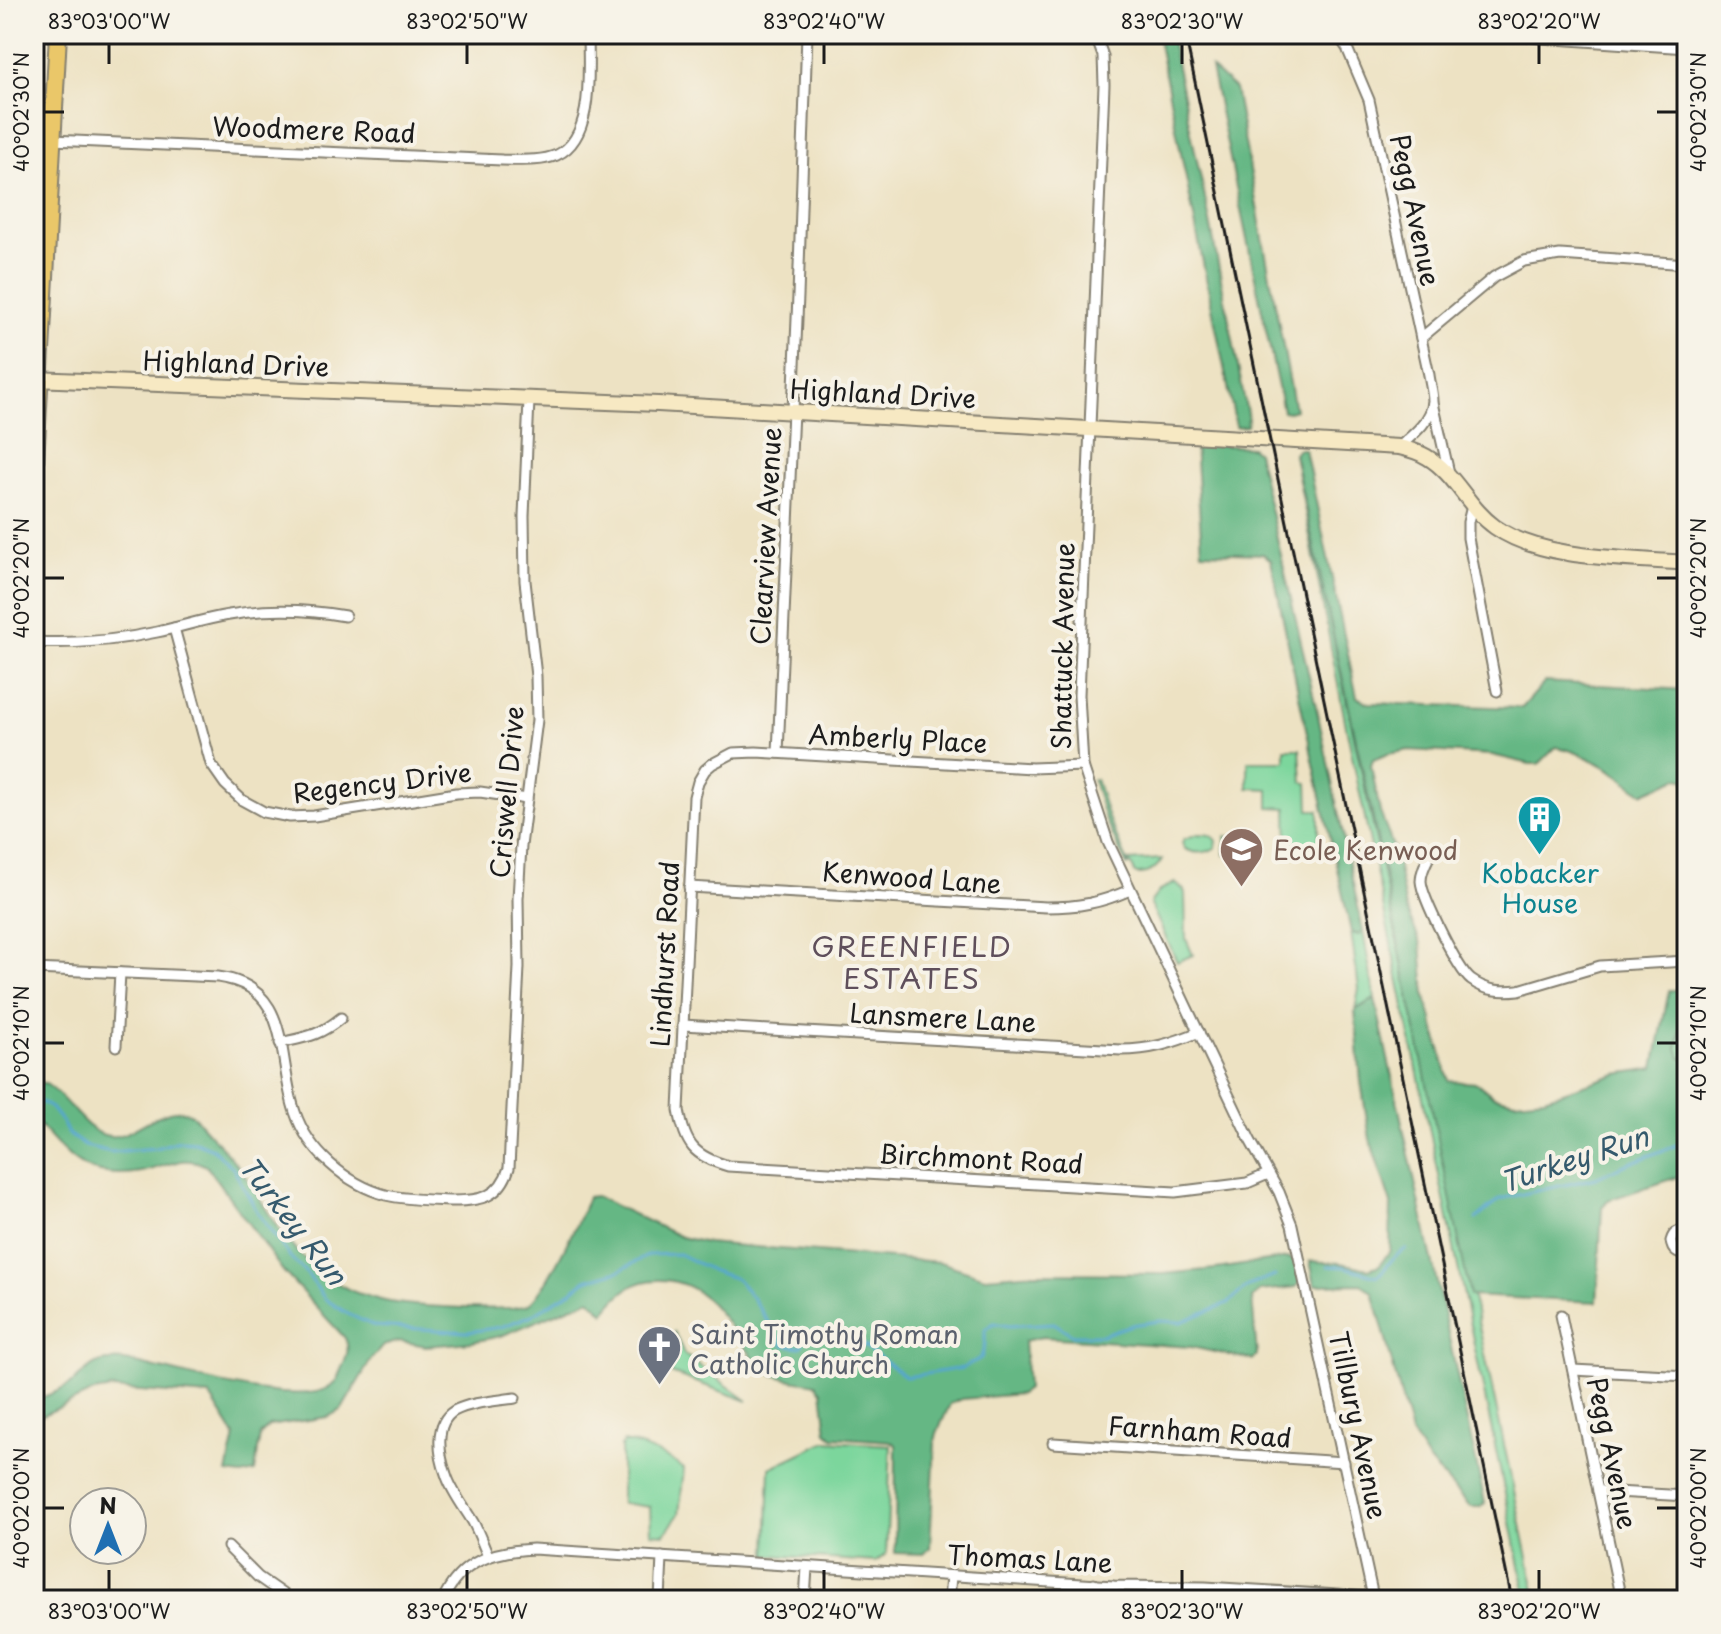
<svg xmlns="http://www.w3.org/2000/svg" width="1721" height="1634" font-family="'Playpen Sans',sans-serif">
  <rect width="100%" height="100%" fill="#f7f3e8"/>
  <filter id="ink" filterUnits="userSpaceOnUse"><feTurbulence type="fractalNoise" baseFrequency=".0125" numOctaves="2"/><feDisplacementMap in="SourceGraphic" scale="16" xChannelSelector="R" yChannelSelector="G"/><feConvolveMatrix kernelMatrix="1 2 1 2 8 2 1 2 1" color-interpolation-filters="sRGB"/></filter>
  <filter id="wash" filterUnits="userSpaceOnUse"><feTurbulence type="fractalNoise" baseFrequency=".006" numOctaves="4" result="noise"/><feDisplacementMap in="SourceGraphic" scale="32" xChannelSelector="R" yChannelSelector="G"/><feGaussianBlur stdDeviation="1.8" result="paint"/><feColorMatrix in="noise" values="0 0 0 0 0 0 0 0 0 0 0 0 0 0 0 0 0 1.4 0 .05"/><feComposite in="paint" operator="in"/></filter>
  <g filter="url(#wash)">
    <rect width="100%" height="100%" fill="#ede2c3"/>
    <g fill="#7cd69c" stroke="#4c795c" stroke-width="2">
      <path d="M1294,454c82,381 159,764 243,1146h-10l-180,-869z"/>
      <path d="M1285,749h15l2,33 6,1 1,27h10v39l-18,-1 -1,8h-12l-1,-48 -18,-1v-18l-21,-1v-27h37z"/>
      <path d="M1096,779l12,39 21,47 -2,1 -22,-47 -12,-39z"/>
      <path d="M1198,834c7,0 15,0 19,7l-1,6c-9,7 -21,7 -31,2l-3,-6 2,-4z"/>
      <path d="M1248,836v19h-23v-18z"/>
      <path d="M1162,859c-5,10 -15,16 -26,15l-7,-13z"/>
      <path d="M1175,883l8,6 2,4 1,46 7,16 -16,7 -27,-59 10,-13z"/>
      <path d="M1363,931l12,68 -20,11 4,-21 -8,-57 7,3z"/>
      <path d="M1687,1002v58l-7,-3 -3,-9z"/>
      <path d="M674,1331l10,23 64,47 -77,-28z"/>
      <path d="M826,1441l65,4 -5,109 -10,8 -109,-7 3,-87z"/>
      <path d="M624,1442c18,3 46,15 60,27l-5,45 -14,20 -14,-1 -1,-26 -29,-4v-57z"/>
    </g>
    <g fill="#65b784" stroke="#406a50" stroke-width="2">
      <path d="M1157,34h13l38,178 40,206 -1,8 -11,1z"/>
      <path d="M1211,68l24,21 60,321 -7,2 -5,-1z"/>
      <path d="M1195,444l56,3 6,5 61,263 45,216 -5,4 -7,-3 -51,-231 -29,-141 -8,-6 -61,-2z"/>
      <path d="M1298,449h7l52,248 12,6 153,5 23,-26 142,8v93l-3,-4 -6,-1 -34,15c-11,-4 -18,-13 -27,-19 -15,-10 -44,-25 -61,-27l-17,17h-9l-38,-9 -83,-5 -21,4 -15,6 -2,6 9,46 15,40 11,57 15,35 4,50 24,87 28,2 16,13 22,5 30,-3 72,-24 37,-6 15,-78h14l4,6 -10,52 3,9 7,3v114l-79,26 -6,7 -5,95 -127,-6 -97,-477 -79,-365z"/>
      <path d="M1375,999l110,504 -5,4h-10l-43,-48 -16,-26 -38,-141 -12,-8 -46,1 -5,-24 30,2 28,6 12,-4 10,-15 1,-46 -21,-65 -9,-57 -6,-72z"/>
      <path d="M34,1080c2,1 10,3 12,4 21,13 38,48 63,52 24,4 55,-37 83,-22 17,20 37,39 52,60 20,28 33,61 60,84 17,15 35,29 56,36 11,3 24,8 36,9 20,3 120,10 133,1 15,-10 52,-88 59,-107l7,-1 86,41 26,6 233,19 45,15 49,-4 130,1 52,-5 72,-11 9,3 3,21 -4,5 -36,4 -8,7 5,57 -5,5 -61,-13 -149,-10 -18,4 3,48 -7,5 -58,5 -12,5 -13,29 -2,9 -5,106 -6,6 -29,-1 1,-108 -6,-4 -57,-4 -6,-5 -5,-41 -6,-7c-16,-3 -34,-4 -48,-12 -5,-3 -9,-9 -13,-13 -30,-32 -45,-79 -96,-79 -26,0 -40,13 -55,33l-14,-14 -89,37 -29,6 -46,4 -26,-5 -17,5 -11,12 -30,51 -14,8 -59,9 -9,9 -5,37 -13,3 -15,-2 8,-37 -25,-40 -98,-7 -18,3 -60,27v-18c12,-6 28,-10 38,-18 14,-10 17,-20 36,-22 16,-2 33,3 48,7 39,8 140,39 174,19 7,-4 9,-13 12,-20 5,-10 8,-19 3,-29l-62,-67 -76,-104c-22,-15 -42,1 -66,5 -18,3 -39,3 -56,-5 -20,-10 -36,-32 -51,-48z"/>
    </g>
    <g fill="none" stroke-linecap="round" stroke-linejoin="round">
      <g stroke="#54a6cf" stroke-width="3">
        <path d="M41,1102l10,6 11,14 6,12 17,12 26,6 45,-4 23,-7 16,1 18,7 20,19 25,45 32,44 18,18 17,24 23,15 26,12 94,6 33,-5 31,-12 41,-25 13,-10 33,-9 30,-16 30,-1 34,17 24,8 15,18 31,48 18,2 4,-10 8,-7 21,3 24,8 48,36 57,-9 18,-10 4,-14v-14l9,-7 15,3 45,-3 19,12h29l29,-10 28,-4 22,1 47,-19 20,-17 27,-10"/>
        <path d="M1476,1219l24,-20 96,-21 21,-10 70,-27"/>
        <path d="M1328,1266l16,1 33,9c14,-10 12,-19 29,-27"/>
      </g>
    </g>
  </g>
  <g filter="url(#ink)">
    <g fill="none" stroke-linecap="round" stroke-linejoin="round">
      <defs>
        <g id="street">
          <path d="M1095,34l8,22 1,29 -25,610 4,71 25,76 142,298 29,52 13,33 81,372"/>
          <path d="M1337,34l10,14 22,52 60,275c1,8 4,18 4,26 -1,19 -20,34 -34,46"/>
          <path d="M1518,34l22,4 147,10"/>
          <path d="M52,140l450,20c18,0 38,2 55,-5 38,-18 31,-86 31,-121"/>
          <path d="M1421,338l73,-61 30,-16 36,-6 127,9"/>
          <path d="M1433,403l16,70"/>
          <path d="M1472,506l-4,16v16l29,153"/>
          <path d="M174,628l37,136 14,20 17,16 22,12 26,5 24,-1 142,-23 24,-1 47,7"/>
          <path d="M34,642c41,2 82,-1 123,-10 24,-5 47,-13 72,-17 38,-7 77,-6 116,1"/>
          <path d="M778,753l20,-457 9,-262"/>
          <path d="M1083,766l-51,2 -276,-16 -23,1 -21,11 -7,6 -7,12 -4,15 -15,313c6,35 15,46 49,56l447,26 72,-9 21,-9"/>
          <path d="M1432,851c-5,10 -11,19 -11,30 1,16 37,89 50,99 15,11 30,12 48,10l81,-24 87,-5"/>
          <path d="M689,887l357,20c33,0 54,-4 84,-17"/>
          <path d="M34,969l184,8c75,10 58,80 77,135 13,39 51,72 91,83 21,5 45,5 66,6 29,0 48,-4 57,-33l10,-201 -1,-68 3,-53 16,-126 -1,-44 -11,-95 -1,-65 5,-116"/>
          <path d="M683,1025l438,25c29,0 52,-7 78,-18"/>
          <path d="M280,1043c27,-6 39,-7 61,-25"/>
          <path d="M116,1046l4,-73"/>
          <path d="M1687,1231c-8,-2 -14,2 -16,10 1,10 7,14 16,13"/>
          <path d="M1561,1315l60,285"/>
          <path d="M1573,1370l114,6"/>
          <path d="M1053,1443l291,19"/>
          <path d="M1598,1491l89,5"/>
          <path d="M228,1547l30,30 33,23"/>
          <path d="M488,1556c-5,-11 -9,-23 -15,-34 -9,-15 -22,-31 -27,-48 -7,-19 -12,-51 8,-63 17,-9 42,-10 61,-13"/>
          <path d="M443,1600c17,-39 50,-49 90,-51l581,37 91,1 215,13"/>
          <path d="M660,1600l2,-43"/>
          <path d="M805,1600l2,-33"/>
          <path d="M949,1600l2,-24"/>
          <path d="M1093,1600l1,-16"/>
        </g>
        <path id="secondary" d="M34,379l624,25 741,43c9,2 20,5 28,10 29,17 41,51 68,70 48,34 135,31 192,36"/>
        <path id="primary" d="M34,482l24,-448"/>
      </defs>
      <use href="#street" stroke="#847f70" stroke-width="13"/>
      <use href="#secondary" stroke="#847f70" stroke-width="18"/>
      <use href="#primary" stroke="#847f70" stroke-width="20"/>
      <use href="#street" stroke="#fff" stroke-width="9"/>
      <use href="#secondary" stroke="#f7e9c3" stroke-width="14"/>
      <use href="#primary" stroke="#eac769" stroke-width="16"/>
      <path stroke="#1c1c1c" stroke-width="3" d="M1185,34l327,1566"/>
    </g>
  </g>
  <path fill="none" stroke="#1c1c1c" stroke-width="3" d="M109,44v20M467,44v20M824,44v20M1182,44v20M1539,44v20M44,112h20M1657,112h20M44,578h20M1657,578h20M44,1043h20M1657,1043h20M44,1508h20M1657,1508h20M109,1570v20M467,1570v20M824,1570v20M1182,1570v20M1539,1570v20"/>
  <defs>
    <symbol id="building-pin" viewBox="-11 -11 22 30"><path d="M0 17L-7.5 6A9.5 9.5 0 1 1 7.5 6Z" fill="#0f9aa8" stroke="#f7f3e8"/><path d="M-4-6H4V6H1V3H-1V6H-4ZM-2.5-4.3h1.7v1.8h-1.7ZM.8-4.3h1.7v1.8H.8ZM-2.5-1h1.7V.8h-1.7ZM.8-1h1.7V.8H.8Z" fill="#fff"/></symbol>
    <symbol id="school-pin" viewBox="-11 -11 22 30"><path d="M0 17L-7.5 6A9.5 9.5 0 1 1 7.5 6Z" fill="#8d6e63" stroke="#f7f3e8"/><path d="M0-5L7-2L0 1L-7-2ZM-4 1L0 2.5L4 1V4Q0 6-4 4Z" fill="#fff"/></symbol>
    <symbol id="church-pin" viewBox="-11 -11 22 30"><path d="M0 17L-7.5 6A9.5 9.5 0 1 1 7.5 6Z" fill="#6b7280" stroke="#f7f3e8"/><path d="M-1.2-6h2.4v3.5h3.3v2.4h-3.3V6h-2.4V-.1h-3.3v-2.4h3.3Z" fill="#fff"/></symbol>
  </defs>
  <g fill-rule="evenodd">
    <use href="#building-pin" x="1514" y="792" width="51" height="69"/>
    <use href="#school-pin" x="1216" y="824" width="51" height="69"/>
    <use href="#church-pin" x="634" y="1322" width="51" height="69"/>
  </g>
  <g text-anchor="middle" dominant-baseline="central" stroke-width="8" stroke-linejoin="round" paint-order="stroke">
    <g font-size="26" fill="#1c1c1c" stroke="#f7f3e8">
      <text transform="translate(314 129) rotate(2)">Woodmere Road</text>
      <text transform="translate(1416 210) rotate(78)">Pegg Avenue</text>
      <text transform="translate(236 363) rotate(2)">Highland Drive</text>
      <text transform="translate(883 393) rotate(3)">Highland Drive</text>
      <text transform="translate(765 536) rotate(-87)">Clearview Avenue</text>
      <text transform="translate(1062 646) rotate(-89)">Shattuck Avenue</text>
      <text transform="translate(898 738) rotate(3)">Amberly Place</text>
      <text transform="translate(382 782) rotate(-7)">Regency Drive</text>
      <text transform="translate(506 792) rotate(-85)">Criswell Drive</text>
      <text transform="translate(912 877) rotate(4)">Kenwood Lane</text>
      <text transform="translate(664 954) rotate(-87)">Lindhurst Road</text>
      <text transform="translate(943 1017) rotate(3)">Lansmere Lane</text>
      <text transform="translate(981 1158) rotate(3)">Birchmont Road</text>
      <text transform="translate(1359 1425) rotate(78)">Tillbury Avenue</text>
      <text transform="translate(1200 1431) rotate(4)">Farnham Road</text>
      <text transform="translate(1613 1453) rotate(78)">Pegg Avenue</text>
      <text transform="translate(1030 1558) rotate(3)">Thomas Lane</text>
    </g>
    <g font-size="26" fill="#785e54" stroke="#f7f3e8" text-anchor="start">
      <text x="1273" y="849">Ecole Kenwood</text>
    </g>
    <g font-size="26" fill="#0d838f" stroke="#f7f3e8">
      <text x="1540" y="872">Kobacker<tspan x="1540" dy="30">House</tspan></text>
    </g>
    <g font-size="26" fill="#5b616d" stroke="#f7f3e8" text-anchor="start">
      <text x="690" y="1333">Saint Timothy Roman<tspan x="690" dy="30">Catholic Church</tspan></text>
    </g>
    <g font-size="28" letter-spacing="2" fill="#5f4f5b" stroke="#f7f3e8">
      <text x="912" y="945">GREENFIELD<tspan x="912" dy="32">ESTATES</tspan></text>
    </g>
    <g font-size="28" font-style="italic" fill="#355a6d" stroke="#f7f3e8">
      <text transform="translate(1574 1158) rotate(-18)">Turkey Run</text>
      <text transform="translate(294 1220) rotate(52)">Turkey Run</text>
    </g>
  </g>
  <rect width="1721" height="1634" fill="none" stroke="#f7f3e8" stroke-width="88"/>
  <g transform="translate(108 1526)"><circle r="38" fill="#f7f3e8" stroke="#9f9d96" stroke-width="2"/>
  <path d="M0-6L14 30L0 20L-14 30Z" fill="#1f6fb2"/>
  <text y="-12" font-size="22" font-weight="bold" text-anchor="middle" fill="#1c1c1c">N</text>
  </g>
  <rect x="44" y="44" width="1633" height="1546" fill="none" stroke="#1c1c1c" stroke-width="3"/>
  <g font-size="20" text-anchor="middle" fill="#1c1c1c">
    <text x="109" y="29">83°03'00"W</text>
    <text x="467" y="29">83°02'50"W</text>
    <text x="824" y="29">83°02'40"W</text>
    <text x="1182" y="29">83°02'30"W</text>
    <text x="1539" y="29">83°02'20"W</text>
    <text transform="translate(22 112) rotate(-90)" y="7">40°02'30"N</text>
    <text transform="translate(1699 112) rotate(-90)" y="7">40°02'30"N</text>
    <text transform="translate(22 578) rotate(-90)" y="7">40°02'20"N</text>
    <text transform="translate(1699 578) rotate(-90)" y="7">40°02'20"N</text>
    <text transform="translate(22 1043) rotate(-90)" y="7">40°02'10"N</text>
    <text transform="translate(1699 1043) rotate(-90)" y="7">40°02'10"N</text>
    <text transform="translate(22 1508) rotate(-90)" y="7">40°02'00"N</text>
    <text transform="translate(1699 1508) rotate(-90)" y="7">40°02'00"N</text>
    <text x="109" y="1619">83°03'00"W</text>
    <text x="467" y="1619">83°02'50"W</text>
    <text x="824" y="1619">83°02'40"W</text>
    <text x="1182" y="1619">83°02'30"W</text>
    <text x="1539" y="1619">83°02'20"W</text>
  </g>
</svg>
